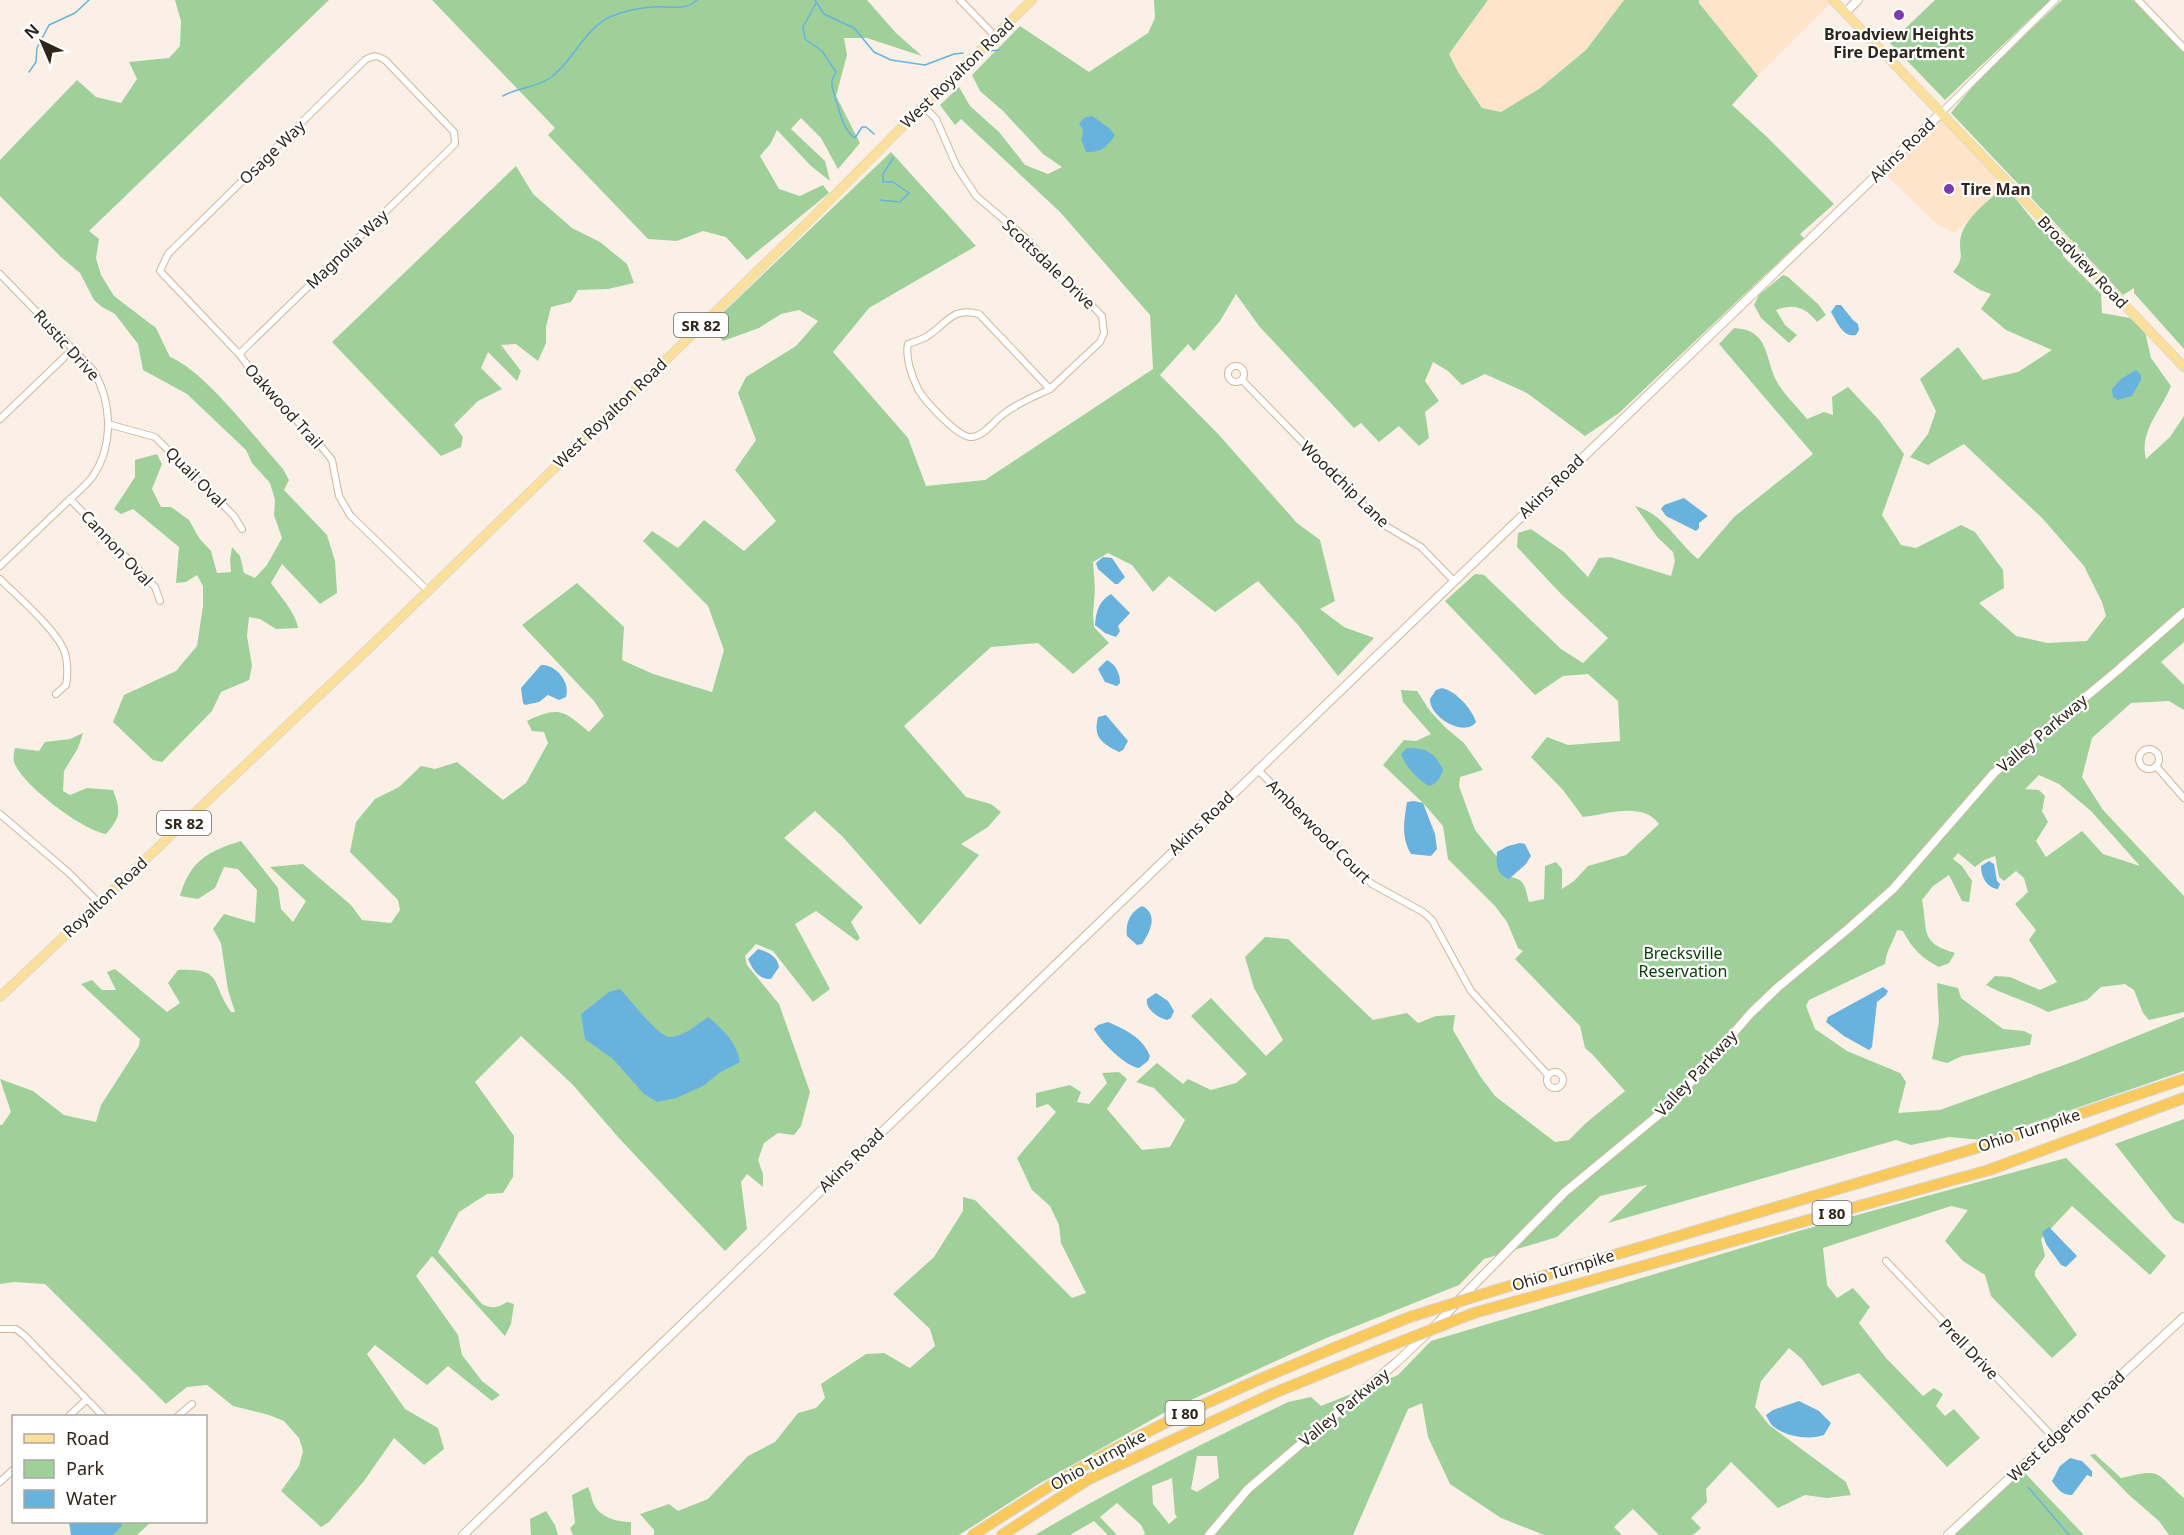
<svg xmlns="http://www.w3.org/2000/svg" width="2184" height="1535" font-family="'Noto Sans',sans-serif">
  <rect width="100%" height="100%" fill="#fbf0e5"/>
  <g fill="#fee4c9">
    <path d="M1488,0h136l-38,50 -47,39 -38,23 -19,-4 -24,-36 -9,-18z"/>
    <path d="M1699,0h129l3,3 -73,73 -59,-73z"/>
    <path d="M1941,120l7,5 57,61 -51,47 -18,-10 -52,-50z"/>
  </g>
  <g fill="#9fd09a" fill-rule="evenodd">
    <path d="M175,0h154l-240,231 10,8 -3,19 5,17 13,21 42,32 14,29c36,15 85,81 113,112l6,11 -5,10 43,45 8,26 2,32 -17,11 -38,-40 -11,19c9,13 25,30 27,45l-22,1 -16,-10 -11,-2 -2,19 5,30 -3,14 -28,12 -9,19 -50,51 -9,-2 -40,-38 11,-27 52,-24 21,-25 6,-40v-20l-6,-11 -11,7 -10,1 3,-36 -46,-38 -12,5 -7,-5 21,-32v-17l22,-6 5,10 -10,25 9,18h10l18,13 10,18 12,13 6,22 14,-1 -1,-12 2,-13 8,9 4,17 11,5 12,-13 15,-27 -8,-23 1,-15 -5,-17 -18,-20 -6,-13 -59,-56 -44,-24 -5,-26 -23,-30 -13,-7 -8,-7 -14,-27 -19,-16 -61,-61v-36l77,-80 19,17 25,6 16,-24 -8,-17 40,-4 11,-12 1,-25z"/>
    <path d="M432,0h435l29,33 26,23 -55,-18h-23l3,17 -11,41 24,47 -22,26 -17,-31 -20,-20 -10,11 34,32 5,20 -19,-15 -34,-36 -6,13 -11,13 19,33 21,7 23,-11 6,8 -82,67 -21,-23 -23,-6 -26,10 -29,-2 -100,-104 7,-7z"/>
    <path d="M1154,0h334l-39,54 9,18 24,36 19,4 38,-23 47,-39 38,-50h75v3l59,73 -26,29 35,32 67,67 -34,30 4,4 -185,175 -34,23 -58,-43 -42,-19 -23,11 -14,-14 -15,-9 -8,19 14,20 -14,11 4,26 -10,8 -20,-20 -20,16 -18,-19 -7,5 -95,-102 -23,-32 -16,27 -26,30 -6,-7 -28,31 59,60 78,88 23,17 15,61 -15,8 24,18 30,11 -36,38 -40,-51 -40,-44 -43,31 -46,-36 -16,16 -21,-27 -24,-12 -15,9 2,27 -2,25 1,13 15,16 -36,31 -35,-31 -47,4 -87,79 62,71 25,7 10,8 -13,15 -27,17 18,11 -59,70 -77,-88 -28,-26 -31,27 79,69 -12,15 9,16 -3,3 -41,-30 -21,13 35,65 -17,13 -40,-51 -17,-7 -11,12 2,9 32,39 31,88 -9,34 -7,9 -16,-2 -14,10 -6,17 5,14v13l-16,-13 -6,8 6,47 -22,22 -107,-114 -45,-52 -52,-49 -46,46 39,54 -1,41 -10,16 -16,1 -28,18 -21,40 44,52c11,5 15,4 25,-2l7,2 -3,20 -6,12 -73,-80 -16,20 42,59 4,20 20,26 18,14 -8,6 -44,-35 -21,19 -52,-40 -8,9 38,55 33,19 6,21 -20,16 -30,-27 -30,43 -35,41 -8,5 -40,-36 18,-25 4,-15 -4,-13 -15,-17 -15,-6 -36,-9 -26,-21 -20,2 -21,17 -121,-120 -31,-2 -14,2v-159h2l9,-13 -11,-33 33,12 31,24 32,7 5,-17 38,-59 1,-7 -59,-55 11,-4 10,10h14l-9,-18 8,-3 52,43 13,-9 -12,-20 10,-13c46,-2 32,12 53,42h4l-7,-22 -7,-47 -8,-14 11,-15 31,9 2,-33 -19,-21 -14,-2 -9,21 -17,11 -18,-3c10,-35 28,-45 61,-55l37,47 3,21 12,13 13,-21 -36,-34 33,-3 48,41 11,15 29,3 9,-13 -2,-10 -48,-48 6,-30 19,-23 24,-12 22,-21 14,3 22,-7 46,38 23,-17 22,-40 -4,-11 -12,-1 -5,-10c32,-15 36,-11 62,11l15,-16 -10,-15 -72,-76 55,-42 47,44 -2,33 31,14 59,18 12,-42 -16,-44 -65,-65 9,-10 26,17 26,-28 40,31 32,-30 -41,-51 21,-30 -18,-47 8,-16 50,-31 22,-25 -19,-11 -18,4 -22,14 -36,13 -13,-16 181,-173 85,94 -107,62 -36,44 75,86 18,48 59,-6 168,-111 -3,-54 -90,-103 -99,-93 -6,6 -15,-20 19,-18 11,19 29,26 26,33 23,9 14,-7 -19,-13 -40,-43 -23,-20 -8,-16 48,-49 69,46 59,-39 7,-15z"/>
    <path d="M1935,0h115l-105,100 -55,-57z"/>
    <path d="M2062,0h71l51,52v297l-50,-56v-5l-11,7 -172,-182c32,-42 73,-76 111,-113z"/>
    <path d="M516,166l17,28 39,34 28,14 27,22 7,19 -26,6 -30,1 -7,12 -20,5 -5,20v16l-8,18 -22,-17 -15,1 20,26 -4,10 -29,-29 -7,16 21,21 -24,12 -24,24 9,12 -2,10 -20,9 -109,-114z"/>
    <path d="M2005,186l33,40 25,21v9l38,38 1,19 28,5 15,14 6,26 20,28c-10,25 -32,45 -25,73l24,-22 14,-21v226l-23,20 23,23v25l-15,-9 -38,2 -39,35 -10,39 21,33 81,86v116l-35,8 -6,-7 -9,-23 -9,-6 -24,3 -14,13 -39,12c-20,-11 -42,-16 -62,-27l9,-9 15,1 30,13 17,-8 -28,-42 7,-10 -21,-26 13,-12 -4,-14 -8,-7 -12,10 -5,-4 -4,-21 -11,4 -9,7 -17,-14 -5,6 9,7 10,15 -3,21 -7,-1 -13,-26 -16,11 -11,14c6,30 -3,43 33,53l-6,10 -10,4c-17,-8 -28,-20 -36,-36l-6,-1c-4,13 -10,18 -12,34l-76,36 -3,6 9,23 32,22 53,22 6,9 -8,31 42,-3 135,-49 109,-44v54l-201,69 -34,-3 -38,8 -15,-5 -288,83 39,-38 -47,11 -43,41 -73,22 -25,26 -135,54 -157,72 -130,74 -78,50h-305v-5l-14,-16 29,-10 9,7 30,-12 40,-43 27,-14 23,-29 18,-5 9,-10 -4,-14 45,-30 18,-1 26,15 25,-22 -5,-17 -37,-35 41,-37 29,-46v-14l12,3 97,98 14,-5 -25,-50 -2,-18 -9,-19 -18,-16 -15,-32 39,-46 -8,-8 -12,4v-15l34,-8 11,7 -4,10 12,2 18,-21 -5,-10 17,-1 8,7 -20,30 35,41 28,-3 15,-27 -31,-32 -18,-6 21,-19 26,21 5,-5 23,11 25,-7 11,-9 -56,-58 20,-18 55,58 17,-16 -29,-52 -9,-31 20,-20 23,2 85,81 34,-7 11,10 18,-7 19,-1 -2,15 27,46 15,20 60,46 14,-2 17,-17 39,-32 -33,-37 -7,-6 -5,-22 -65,-67 8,-8 -5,-3 -11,-26 -12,-16 -47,-47 -5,-33 -20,-23 -40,-38 21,-25 12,1 15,-7 -28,-32 -2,-12 16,1 13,20 16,17 18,15 19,27 -23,7 -1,9 16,44 22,27 5,18c23,5 21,4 27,27l15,-3 1,-33 11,-4 6,7v20l12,-8 14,-15 38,-11 33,-31c-16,-23 -52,-10 -76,-7l-20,-27 -32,-33 16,-20 21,8 52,-4 -2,-40 -30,-27 -25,2 -28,19 -90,-94 30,-27 9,1 77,74 22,14 25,-25 -47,-44 -44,-47 1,-14 13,-4 33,23 24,25 11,-19 11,-1 61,19 4,-15 -2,-9 -15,-14 -23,-32c28,7 42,36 63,53l36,-42 79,-63 -94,-110 15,-16c36,2 30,29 43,54 7,13 21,25 30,37l17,-7 9,3 -1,-18 16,-10 31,33 25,34 -22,61 19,30 15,3 45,-23 14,7 28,38 1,18 -25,15 37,33 31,7 40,-2 19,-25 -4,-14 -18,-36 -41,-47 -79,-75 -36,21 -18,-8 18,-23 8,-23 -16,-32 38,-32 25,33 35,-8 34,-22 -46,-20 -25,-21 10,-15 -11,-4 -27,-18c14,-17 4,-18 8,-36 6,-21 29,-36 44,-50zM2039,775l20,9 32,27 49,55 -37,-12 -21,-23 -36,26 -10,-16 12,-19 -6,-11 3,-15 -6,-6 -14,-1z"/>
    <path d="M1783,275l5,2 30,27 8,11 -9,7c-11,-15 -24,-19 -41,-12l9,15 12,10 -8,8 -28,-25 -7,-13 5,-10z"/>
    <path d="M83,733l-5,15 -14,23 -1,20 7,4 17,-7 26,2c8,21 8,27 -7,44 -24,-4 -84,-49 -92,-72 -1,-4 0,-10 1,-14l24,3 6,-9 25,-3z"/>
    <path d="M1937,983l21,5 3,10 42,31 21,2 8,4 -2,10 -68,11 -15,7 -15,-4 7,-37z"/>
    <path d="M2184,1119v105l-10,-5 -59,-75z"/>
    <path d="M2066,1158l100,98 -16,19 -78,-69 -31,33 4,17 -10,15v5l42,59 -25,23 -61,-62 -6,-21 -22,-14 -18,-20 23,-31 -17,-4 -128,42 4,37 10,13 16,-10 17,19 -11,16 27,35 37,38 11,-8 9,6 -7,12 9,10 9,-7 26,29 -33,29 -88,-94 -37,13 -20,-27 -13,-11 -28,33 -6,26 14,18 77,57 5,13 -24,3 -22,-3 -27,13 -47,-46 -25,27 1,13 -16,16 10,10 -8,7h-34l-26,-26 -19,18 8,8h-78l-43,-17 -51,-34 -22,-47 -6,-34 -14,6 -55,126h-210l2,-2 -4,-8 -24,-22 -17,14 17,18h-9l-14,-14 -24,14h-35c82,-49 167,-91 253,-133l23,-5 10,9 77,-31 33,-34 371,-111zM1197,1456h20l2,22 -22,14 -6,-3zM1172,1478l3,36 2,3 -8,7 -16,-20 -1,-18z"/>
    <path d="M2095,1454l26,24c42,-10 33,-6 63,20v37h-15l-10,-14 -30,-26 -39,-40z"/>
    <path d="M2022,1470l62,65h-131z"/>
    <path d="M588,1487c3,6 3,9 5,15 5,15 24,20 38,20v13h-58l-3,-7 5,-5 -3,-28z"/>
    <path d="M546,1511l9,14 3,10h-27l-1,-16z"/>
    <path d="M122,1522h29l-14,13h-24l8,-9z"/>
  </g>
  <g fill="#68b2dd">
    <path d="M1092,116l17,12 6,7c-8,12 -14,18 -29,17l-5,-13c4,-6 2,-10 -2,-16l7,-6z"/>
    <path d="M1836,305h5l12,15 5,4 1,6 -3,5c-13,3 -19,-13 -25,-23z"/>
    <path d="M2136,370l5,5v5l-9,16 -14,4 -5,-3 -1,-8 9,-10z"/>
    <path d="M1684,498l24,18 -9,7v5l-3,3 -30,-15 -5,-7 3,-4z"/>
    <path d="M1103,557l9,1 13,19 -7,7h-3l-17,-15 -2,-6z"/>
    <path d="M1111,594l19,19 -12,13 2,5 -4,6 -11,-4 -10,-8c1,-14 4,-24 16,-31z"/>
    <path d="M1107,660c9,5 13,13 13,23l-3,3 -12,-4 -7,-13z"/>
    <path d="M541,665c15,-1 30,18 25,32l-7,3 -11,-5 -9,7 -14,3 -2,-2 -2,-15z"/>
    <path d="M1442,688c14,3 30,21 34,34 -11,16 -47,-5 -46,-23l6,-9z"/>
    <path d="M1106,715l22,26 -5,9 -4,2c-18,-9 -26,-15 -21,-35z"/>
    <path d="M1407,748c20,0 27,4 36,22 -2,7 -6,14 -14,16 -12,-7 -23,-19 -28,-32z"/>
    <path d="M1414,801l9,2 12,31 2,15 -6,7 -20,-2c-10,-17 -7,-33 -4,-52z"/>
    <path d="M1520,843l5,1 6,12 -5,8 -17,15c-13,-5 -13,-14 -12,-27l11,-6z"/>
    <path d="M1989,861l5,3 3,17 3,3 -2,5c-11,-1 -17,-12 -17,-23z"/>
    <path d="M1142,906c17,8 8,26 0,38l-5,1 -10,-9c-2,-13 3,-24 15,-30z"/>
    <path d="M758,949c10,3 19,7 21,18l-8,12c-13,0 -18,-9 -23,-20z"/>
    <path d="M1883,987l5,4 -2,4 -9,7 -5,45 -3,3 -25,-14 -18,-14 2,-5z"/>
    <path d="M620,989c10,10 39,49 50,48 13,0 28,-13 38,-20 15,12 29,26 32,45l-21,11 -16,13 -27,12 -19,4 -13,-8 -31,-35 -28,-20 -4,-25 28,-22z"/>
    <path d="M1156,993l12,8 6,10 -3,7 -4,2c-9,-2 -22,-11 -20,-21z"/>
    <path d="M1108,1022c18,8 34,15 42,34l-2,5 -9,7c-14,-2 -38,-26 -45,-39l4,-4z"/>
    <path d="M2049,1227l28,29 -11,11 -5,-2 -15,-21 -4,-12z"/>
    <path d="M1799,1401l20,10 12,12 -7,12c-14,5 -37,2 -50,-8 -3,-2 -6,-8 -8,-12l7,-5z"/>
    <path d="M2070,1458l12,3 10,10v6l-5,-2 -15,20c-11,0 -14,-6 -20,-14l8,-15z"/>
    <path d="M69,1522h53v4l-9,9h-42z"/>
  </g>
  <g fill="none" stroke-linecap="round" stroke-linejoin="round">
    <g stroke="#68b2dd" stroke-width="1.5">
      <path d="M815,0l9,14 30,14 20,24 17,8 34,5 29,-11 9,-1"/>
      <path d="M816,3l-13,24 2,12 17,12 14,21 -4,8v7c6,16 9,42 23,51l7,-11h4l8,7"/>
      <path d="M990,51l10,-1"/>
      <path d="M29,72l7,-10 1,-14 12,-23 26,-12 14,-13"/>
      <path d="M503,96c15,-9 33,-8 47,-18 23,-16 35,-51 62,-62 12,-5 28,-8 40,-9 15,-2 33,5 45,-7"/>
      <path d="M880,200l20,2 9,-9 -16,-11h-10v-8l10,-16"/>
      <path d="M2028,1487l41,48"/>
    </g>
    <defs>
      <g id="street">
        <path d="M960,0l34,35"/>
        <path d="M2138,0l46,48"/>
        <path d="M923,106l13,13 21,48 19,29 52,44 36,42 12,7 26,27 2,17 -4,9 -50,47 -71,-75c-27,-8 -33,11 -53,23 -6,3 -12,5 -18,7 -3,13 4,33 10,45 6,11 41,50 54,48 14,-2 22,-17 33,-24 13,-10 30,-17 45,-24"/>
        <path d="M1941,113l114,-113"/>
        <path d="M0,274l93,96c19,32 21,74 0,106 -6,9 -18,18 -26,26 -22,21 -45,43 -67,64"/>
        <path d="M239,354l216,-210 -1,-12 -68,-71c-8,-6 -12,-6 -21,-1l-197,194 -8,17 79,83 29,38 48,48 16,20 7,36 11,19 77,75"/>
        <circle cx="1236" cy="374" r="8"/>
        <path d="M1242,380l139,143 40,24 33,34"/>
        <path d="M0,419l73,-70"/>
        <path d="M108,424l47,13 79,79 8,13"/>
        <path d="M70,499l85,88 5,14"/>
        <path d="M0,579c17,17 58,52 65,74 3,11 3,21 1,32l-10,9"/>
        <circle cx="2149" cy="759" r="10"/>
        <path d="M2156,766l28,32"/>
        <path d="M1257,769l115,115 51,28 9,8 39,71 77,84"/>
        <path d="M0,814l68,58 31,31"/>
        <circle cx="1555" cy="1080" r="8"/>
        <path d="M1886,1261l167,176"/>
        <path d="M0,1329h16l9,7 78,80"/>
        <path d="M69,1416l17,-16"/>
        <path d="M178,1416l14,-12"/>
        <path d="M0,1482l14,-13"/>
      </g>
      <g id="secondary">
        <path d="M1846,12l12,-12"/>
        <path d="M463,1535l1478,-1422"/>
        <path d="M1209,1535l39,-46 150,-128 41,-39 22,-24 104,-106 91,-75 27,-26 68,-78 26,-25 72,-60 44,-39 101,-116 124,-103 66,-58"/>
        <path d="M1948,1535l236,-218"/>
      </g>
      <g id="primary">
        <path d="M1833,0l351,367"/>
        <path d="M0,997l368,-348 439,-426 116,-117 109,-106"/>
      </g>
      <g id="highway">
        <path d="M1496,1290l494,-146 194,-65"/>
        <path d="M1474,1313l515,-143 195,-72"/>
        <path d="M973,1535c36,-23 72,-47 109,-68 105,-60 217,-105 328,-150"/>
        <path d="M1002,1535l87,-56 185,-86 103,-42"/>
      </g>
    </defs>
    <use href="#street" stroke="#d0b69b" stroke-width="8"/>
    <use href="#secondary" stroke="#d0b69b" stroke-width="10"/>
    <use href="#primary" stroke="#d5d3d1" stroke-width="10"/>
    <use href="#highway" stroke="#d5d3d1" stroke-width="12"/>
    <use href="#street" stroke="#fff" stroke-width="6"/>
    <use href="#secondary" stroke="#fff" stroke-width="8"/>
    <use href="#primary" stroke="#fbdf9d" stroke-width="9"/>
    <use href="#highway" stroke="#f9c95c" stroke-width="10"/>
    <defs>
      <g id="highway-bridge">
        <path d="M1410,1317l86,-27"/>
        <path d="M1377,1351l97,-38"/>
      </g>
    </defs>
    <use href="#highway-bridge" stroke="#d5d3d1" stroke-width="12" stroke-linecap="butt"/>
    <use href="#highway-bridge" stroke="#f9c95c" stroke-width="10"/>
  </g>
  <g fill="#7c3cb0" stroke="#fff" stroke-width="2">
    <circle cx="1899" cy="15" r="6"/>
    <circle cx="1949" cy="189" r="6"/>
  </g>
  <g text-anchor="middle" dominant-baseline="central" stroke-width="4.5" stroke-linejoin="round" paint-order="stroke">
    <g fill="#fff" stroke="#6d665f" stroke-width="1.5">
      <rect x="674" y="313" width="54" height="24" rx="4.5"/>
      <rect x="157" y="811" width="54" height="24" rx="4.5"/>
      <rect x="1812.5" y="1201" width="39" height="24" rx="4.5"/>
      <rect x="1165.5" y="1401" width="39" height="24" rx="4.5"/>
    </g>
    <g font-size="15" font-weight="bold" fill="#2f251a">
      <text x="701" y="325">SR 82</text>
      <text x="184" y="823">SR 82</text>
      <text x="1832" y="1213">I 80</text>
      <text x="1185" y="1413">I 80</text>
    </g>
    <g font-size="16" font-weight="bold" fill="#2f251a" stroke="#fff">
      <text x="1899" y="34">Broadview Heights<tspan x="1899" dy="18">Fire Department</tspan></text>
      <text x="1961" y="189" text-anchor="start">Tire Man</text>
    </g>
    <g font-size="16" fill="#2f251a" stroke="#fff">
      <text transform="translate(957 73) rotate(-44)">West Royalton Road</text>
      <text transform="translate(1902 150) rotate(-44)">Akins Road</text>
      <text transform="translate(272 152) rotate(-44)">Osage Way</text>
      <text transform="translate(347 249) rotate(-44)">Magnolia Way</text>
      <text transform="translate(2083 262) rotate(46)">Broadview Road</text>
      <text transform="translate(1049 264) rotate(44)">Scottsdale Drive</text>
      <text transform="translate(67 345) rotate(48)">Rustic Drive</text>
      <text transform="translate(284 406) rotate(48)">Oakwood Trail</text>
      <text transform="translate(610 413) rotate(-44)">West Royalton Road</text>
      <text transform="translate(196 477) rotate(45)">Quail Oval</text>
      <text transform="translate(1345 484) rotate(44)">Woodchip Lane</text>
      <text transform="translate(1551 486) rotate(-44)">Akins Road</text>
      <text transform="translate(117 548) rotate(47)">Cannon Oval</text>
      <text transform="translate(2042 733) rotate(-40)">Valley Parkway</text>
      <text transform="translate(1201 823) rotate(-44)">Akins Road</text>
      <text transform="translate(1319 831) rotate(45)">Amberwood Court</text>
      <text transform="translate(105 897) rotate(-43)">Royalton Road</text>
      <text transform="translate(1696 1073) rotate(-47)">Valley Parkway</text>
      <text transform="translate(2029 1130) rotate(-18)">Ohio Turnpike</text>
      <text transform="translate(851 1160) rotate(-44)">Akins Road</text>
      <text transform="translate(1563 1270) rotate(-17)">Ohio Turnpike</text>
      <text transform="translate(1969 1349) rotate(46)">Prell Drive</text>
      <text transform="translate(1344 1407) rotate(-40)">Valley Parkway</text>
      <text transform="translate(2066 1426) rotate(-43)">West Edgerton Road</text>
      <text transform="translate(1098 1460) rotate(-29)">Ohio Turnpike</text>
    </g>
    <g font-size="16" fill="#053e04" stroke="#fff">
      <text x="1683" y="953">Brecksville<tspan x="1683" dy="18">Reservation</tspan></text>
    </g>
  </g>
  <rect x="12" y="1415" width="195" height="108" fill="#ffffff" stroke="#aca8a3" stroke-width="1.5"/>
  <rect x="24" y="1434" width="30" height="9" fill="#fbdf9d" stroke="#aca8a3" stroke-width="1.5"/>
  <text x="66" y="1445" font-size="18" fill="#2f251a">Road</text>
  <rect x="24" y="1460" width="30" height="18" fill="#9fd09a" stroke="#aca8a3" stroke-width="1.5"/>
  <text x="66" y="1475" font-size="18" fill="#2f251a">Park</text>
  <rect x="24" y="1490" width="30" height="18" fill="#68b2dd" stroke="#aca8a3" stroke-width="1.5"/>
  <text x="66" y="1505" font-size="18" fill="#2f251a">Water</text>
  <g transform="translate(42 42) rotate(316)" stroke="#ffffff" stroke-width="4.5" paint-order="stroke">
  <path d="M0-4.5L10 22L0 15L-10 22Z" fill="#2f251a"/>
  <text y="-9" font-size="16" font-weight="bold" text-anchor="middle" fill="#2f251a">N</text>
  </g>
</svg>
